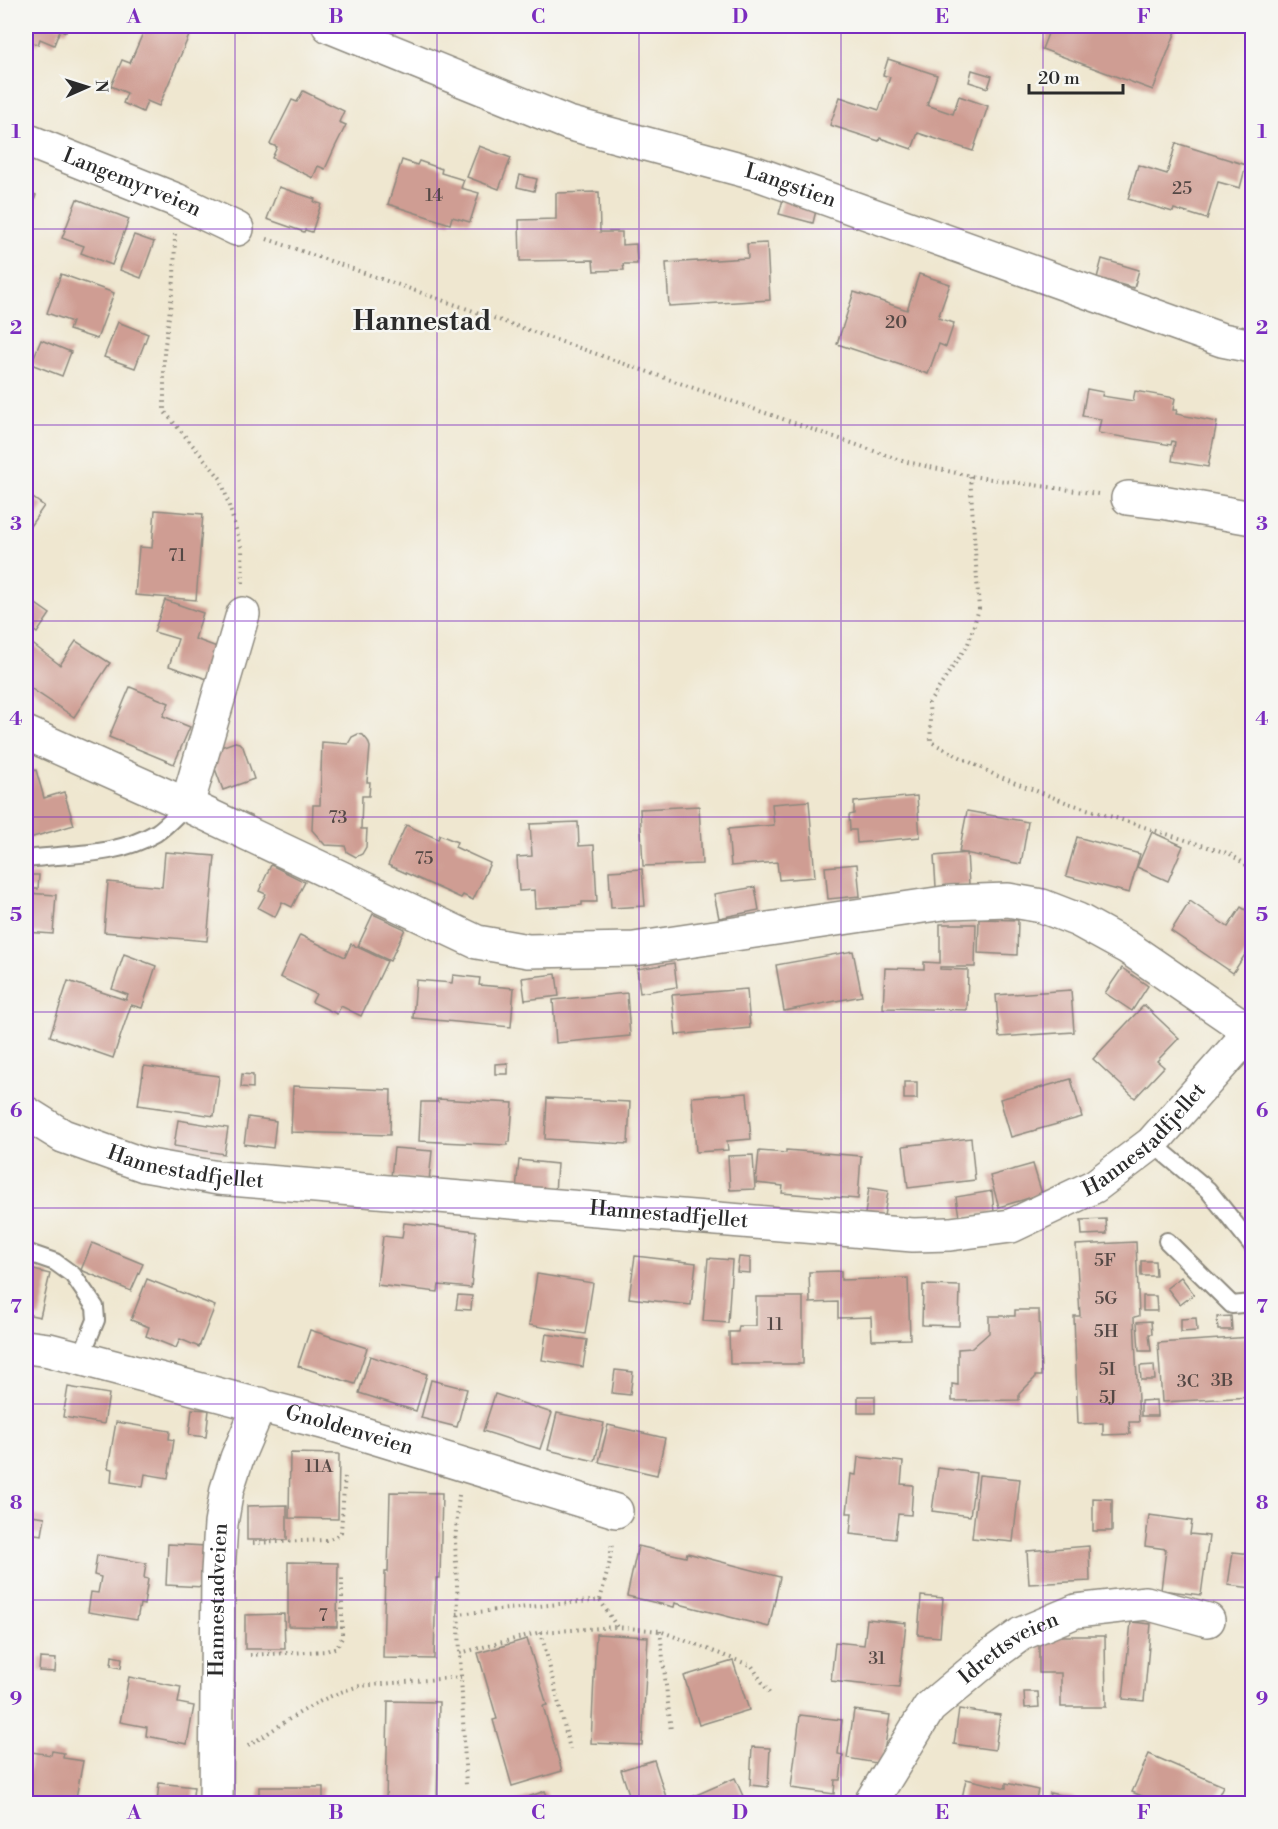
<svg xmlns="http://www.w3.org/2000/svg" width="1278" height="1829" font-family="'Libre Bodoni',serif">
  <rect width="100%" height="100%" fill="#f6f6f2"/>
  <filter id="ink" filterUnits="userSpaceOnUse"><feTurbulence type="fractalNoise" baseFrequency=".0167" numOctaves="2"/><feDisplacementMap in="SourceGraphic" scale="12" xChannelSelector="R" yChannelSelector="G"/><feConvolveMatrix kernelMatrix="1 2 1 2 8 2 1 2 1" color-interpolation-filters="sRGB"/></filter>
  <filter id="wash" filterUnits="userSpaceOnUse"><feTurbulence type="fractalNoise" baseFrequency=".008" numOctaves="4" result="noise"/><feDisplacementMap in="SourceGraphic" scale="24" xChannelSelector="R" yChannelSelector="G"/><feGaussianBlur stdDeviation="1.35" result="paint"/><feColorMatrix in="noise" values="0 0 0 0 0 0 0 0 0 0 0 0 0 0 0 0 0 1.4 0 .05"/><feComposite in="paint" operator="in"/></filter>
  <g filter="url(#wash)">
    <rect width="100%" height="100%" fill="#efe7d0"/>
    <g id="blocks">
      <g fill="#cf9d93">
        <path d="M26,26h43l-3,6 -6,-2 -6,15 -14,-6 -2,6 -12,-5z"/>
        <path d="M146,26h32l13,5 -32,75 -12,-5 -4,11 -20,-9 4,-10 -16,-7 11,-26 8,3z"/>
        <path d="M1051,26h127l-25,64 -111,-41z"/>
        <path d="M888,59l49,16 -10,30 26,9 6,-18 29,10 -15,45 -55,-18 -6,16 -32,-11 -1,3 -49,-16 10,-28 39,13 11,-33 -7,-2z"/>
        <path d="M972,70l20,6 -4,12 -19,-6z"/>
        <path d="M303,91l41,20 -5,11 7,3 -11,22 -10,22 -7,-3 -5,12 -41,-20 5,-11 -7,-3 22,-44 5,2z"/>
        <path d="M1176,143l70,22 -6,23 -22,-6 -11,37 -33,-10 -1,3 -45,-13 10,-34 29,9z"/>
        <path d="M479,146l32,12 -12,31 -32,-12z"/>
        <path d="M402,160l15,5 2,-4 23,8 -1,4 23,7 -3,8 18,5 -9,29 -18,-5 -2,7 -62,-20z"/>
        <path d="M520,175l17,4 -3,12 -17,-4z"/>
        <path d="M279,187l36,12 -1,3 7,2 -9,28 -7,-2 -1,2 -37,-13z"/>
        <path d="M786,189l33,9 -6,25 -34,-9z"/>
        <path d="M26,191l10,4 -10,31z"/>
        <path d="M599,192l1,40h22v13l14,-1 1,20h-14l1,6 -30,1 -1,-11 -73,1 -1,-41 37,-1v-26z"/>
        <path d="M77,199l52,20 -17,46 -31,-12 3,-7 -22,-8z"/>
        <path d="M134,235l20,7 -13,36 -21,-8z"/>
        <path d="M767,243l3,57 -101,6 -3,-43 82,-5 -1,-14z"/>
        <path d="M1102,259l37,11 -5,18 -37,-10z"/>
        <path d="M61,274l53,19 -17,46 -28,-9 3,-8 -25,-9z"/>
        <path d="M919,274l31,10 -12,34 16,5 -8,24 -7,-3 -11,30 -91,-30 17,-52 53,18z"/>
        <path d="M118,322l30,12 -13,34 -31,-11z"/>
        <path d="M41,340l30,12 -9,24 -31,-12z"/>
        <path d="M1087,389l16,3 -1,4 31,5 2,-10 40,7 -2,12h4l-1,4 41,8 -9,45 -36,-6 3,-19 -3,-1 -1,4 -73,-12 3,-14 -19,-3z"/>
        <path d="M26,493l18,13 -18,26z"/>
        <path d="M155,510l48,4 -7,86 -61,-5 4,-48 13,1z"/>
        <path d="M165,600l38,13 -8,26 22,8 -10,32 -38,-13 9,-27 -24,-7z"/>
        <path d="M33,602l17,12 -13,19 -11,-8v-12z"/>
        <path d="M26,639l34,26 16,-24 34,22 -36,54 -48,-32z"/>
        <path d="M130,687l39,16 -6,13 27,11 -16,37 -65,-27z"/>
        <path d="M358,734l5,1 5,6 2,6 -3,35h3l-1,14h-7l-1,33h6l-1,18 -4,7 -6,3 -9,-5 -2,-6 -20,-1 -13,-15 1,-25h7l2,-63 26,2 4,-7z"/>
        <path d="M235,742l4,1 4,4 11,32 -31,11 -12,-32 7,-10z"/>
        <path d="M36,770l8,28 20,-6 10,33 -48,14v-67z"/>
        <path d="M917,796l3,41 -63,6 -1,-13h-6l-1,-15 5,-1v-12z"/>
        <path d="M809,801l6,76 -36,3 -2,-18 -46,4 -3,-37 46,-4 -2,-21z"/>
        <path d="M699,806l3,58 -59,2 -3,-57z"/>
        <path d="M967,811l61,11 -7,42 -62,-12z"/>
        <path d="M578,822l1,24 15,-1 3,57h-15v3l-47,3 -1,-18 -15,1 -2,-34 15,-1 -2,-32z"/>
        <path d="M406,825l32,14 2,-4 17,7 -2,5 35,16 -17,37 -10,-5 -2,3 -73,-33z"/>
        <path d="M1152,832l31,14 -15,35 -31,-14z"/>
        <path d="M1077,837l63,17 -11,39 -63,-17z"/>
        <path d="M165,852l50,4 -8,85 -103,-9 4,-50 54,5z"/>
        <path d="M967,853l2,32 -33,2 -2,-31z"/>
        <path d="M857,864l3,32 -32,3 -3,-32z"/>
        <path d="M271,865l34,17 -13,25 -10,-5 -7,15 -17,-9 8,-14 -7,-3z"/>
        <path d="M642,869l3,37 -34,2 -2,-37z"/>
        <path d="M27,875h12l-1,14h-11z"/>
        <path d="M755,887l4,23 -40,8 -5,-24z"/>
        <path d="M26,893l30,2 -3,39 -27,-2z"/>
        <path d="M1190,901l38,26 13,-20 11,7v30l-19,29 -62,-42z"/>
        <path d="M373,914l32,15 -15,32 -32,-15z"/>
        <path d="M979,919l39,1 -1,35 -39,-2z"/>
        <path d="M940,924h36l-1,43h-35v2l28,1 -1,40 -84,-2 2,-40 39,1v-7l16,1z"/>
        <path d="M300,935l45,22 6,-13 36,17 -26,55 -20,-10 -4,8 -25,-12 4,-8 -36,-17z"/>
        <path d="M853,951l9,45 -78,15 -8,-46z"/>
        <path d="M124,954l32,12 -14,42 -11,-3 -18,53 -63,-22 18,-55 58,19 2,-5 -16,-6z"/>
        <path d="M674,963l3,24 -37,6 -3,-24z"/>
        <path d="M1122,968l26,18 -16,25 -27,-18z"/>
        <path d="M556,974l3,22 -34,4 -3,-22z"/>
        <path d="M453,975l27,3 -1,7 35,3 -3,39 -98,-9 3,-38 36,3z"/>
        <path d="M747,989l3,39 -74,7 -4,-40z"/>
        <path d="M1071,990l3,42 -75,5 -3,-42z"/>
        <path d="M627,993l3,43 -74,7 -3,-43z"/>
        <path d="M1144,1005l35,33 -22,23 7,6 -29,31 -42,-39z"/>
        <path d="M508,1063v11h-13v-10z"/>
        <path d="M144,1066l75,10 -5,40 -76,-11z"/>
        <path d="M242,1074l11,1v13l-12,-1z"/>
        <path d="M1071,1079l11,38 -71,20 -11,-38z"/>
        <rect x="904" y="1082" width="13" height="17"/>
        <path d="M293,1086l98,4 -1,45 -99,-3z"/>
        <path d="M747,1093l4,46 -24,2 1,9 -32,2 -4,-55z"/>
        <path d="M547,1098l83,4 -2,42 -83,-5z"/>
        <path d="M437,1099l76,4 -3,39h-3v3l-88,-4 2,-39h17z"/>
        <path d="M248,1117l28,4 -3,27 -29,-4z"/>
        <path d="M178,1120l50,8 -4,26 -50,-8z"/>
        <path d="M971,1138l4,42 -67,8 -5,-42z"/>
        <path d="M394,1148l38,3 -3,30 -38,-4z"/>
        <path d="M786,1150l75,6 -3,43 -76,-6 1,-7 -27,-3 3,-32 27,2z"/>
        <path d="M753,1155l2,34 -25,1 -2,-34z"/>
        <path d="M519,1160l38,4 -2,29 -39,-4z"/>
        <path d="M1033,1164l9,30 -43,13 -9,-31z"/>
        <path d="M869,1188l19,3 -4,25 -19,-2z"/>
        <path d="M992,1191l2,21 -35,5 -3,-20z"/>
        <path d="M1106,1219l1,15 -25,1 -1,-15z"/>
        <path d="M404,1223l72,8 -5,57 -32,-3 -1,7 -61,-7 6,-49 19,2z"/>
        <path d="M1136,1242l3,74 -5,1 5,105h-10l1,12 -27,1v-12l-25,1 -4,-108h6l-4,-71z"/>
        <path d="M92,1243l51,21 -12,27 -50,-21z"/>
        <path d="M635,1256l61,7 -5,42 -62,-7z"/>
        <path d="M739,1257l11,1v15l-13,-1z"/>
        <path d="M708,1258l24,2 -4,63 -25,-2z"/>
        <path d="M1141,1261h14l1,15h-15z"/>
        <path d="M26,1268l24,6 -10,43 -14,-3z"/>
        <path d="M841,1271v9l67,-2 2,61 -38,1 -1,-23 -33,1v-16l-28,1 -1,-31z"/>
        <path d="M537,1274l56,9 -8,51 -56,-9z"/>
        <path d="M1181,1277l13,17 -14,11 -13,-17z"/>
        <path d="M147,1279l68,27 -16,41 -19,-8 -4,9 -30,-12 3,-9 -18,-7z"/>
        <path d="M923,1285l37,1 -1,40 -37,-1z"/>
        <path d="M458,1295l14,1 -1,14 -15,-1z"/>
        <path d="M1143,1296h13l1,15h-14z"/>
        <path d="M756,1297h47v67h-73l-1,-32h9l1,-6h17z"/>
        <path d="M1015,1310h24l2,66h-6v2l-16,16v6l-67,1v-17l6,1v-36l14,-1 17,-15v-17h26z"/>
        <path d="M1231,1316l1,14h-14l-1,-13z"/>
        <path d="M1196,1318l1,13 -16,1v-13z"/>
        <path d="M1151,1321l1,13h-3l2,17h-12l-2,-29z"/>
        <path d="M310,1330l57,18 -12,36 -57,-18z"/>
        <path d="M546,1334l41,6 -4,27 -41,-7z"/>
        <path d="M1252,1337v60l-90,5 -4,-59z"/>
        <path d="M370,1356l57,18 -11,37 -57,-18z"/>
        <path d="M1154,1365l1,15h-14l-1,-14z"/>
        <path d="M615,1370l18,2 -3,23 -18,-2z"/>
        <path d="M431,1380l36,9 -10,38 -36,-9z"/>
        <path d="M68,1387l41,7 -5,30 -41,-7z"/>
        <path d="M495,1394l57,19 -12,36 -57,-18z"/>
        <rect x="858" y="1396" width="17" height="17"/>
        <path d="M1156,1400l1,16h-16v-15z"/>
        <path d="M192,1409l17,1 -3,27 -17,-2z"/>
        <path d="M557,1413l47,10 -9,38 -47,-11z"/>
        <path d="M116,1422l54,9 -1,8 5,1 -6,38 -23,-4 -2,13 -32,-5 1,-13 -4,-1z"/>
        <path d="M608,1425l57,13 -8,37 -58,-13z"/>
        <path d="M290,1453l49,1 -1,65 -49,-1z"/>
        <path d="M858,1457l45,5 -2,22 12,1 -2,30 -13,-1 -3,25 -45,-5 2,-21h-5l4,-39 5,1z"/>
        <path d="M938,1468l38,5 -6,43 -38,-5z"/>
        <path d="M979,1475l41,4 -7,63 -41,-4z"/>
        <path d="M390,1492l52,1 -2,85h-4l-2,81 -51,-1 2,-86h3z"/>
        <path d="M1093,1498l19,1v32h-19z"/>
        <path d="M287,1505v35h-40v-34z"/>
        <path d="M31,1515l14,2 -3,18 -14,-2z"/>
        <path d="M1149,1515l43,6 -2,13 19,2 -8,59 -40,-5 5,-41 -21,-3z"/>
        <path d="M168,1544l37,2 -2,41 -37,-2z"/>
        <path d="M638,1546l48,11 1,-4 93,24 -11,50 -94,-24 -1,4 -47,-11z"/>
        <path d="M1089,1546l1,35 -61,3 -2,-33z"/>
        <path d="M1233,1552l19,2v34l-24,-3z"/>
        <path d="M97,1555l49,8 -2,15 4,1 -4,26 -4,-1 -3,16 -49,-8 3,-20 7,1 3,-16 -7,-2z"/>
        <path d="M288,1562l50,1 -1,64 -49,-1z"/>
        <path d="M921,1596l22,2 -3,39 -22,-2z"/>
        <path d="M284,1614l1,35h-40v-34z"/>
        <path d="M867,1619l39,4 -7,65 -68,-7 4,-39 29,3z"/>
        <path d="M1131,1622l20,2 -7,77 -21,-2z"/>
        <path d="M596,1634l52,3 -6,108 -51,-2z"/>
        <path d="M1039,1636h66l1,71h-45v-34h-22z"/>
        <path d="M527,1639l20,66 -4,1 19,65 -50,15 -19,-66 4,-1 -19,-66z"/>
        <path d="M112,1656l10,2 -1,10 -10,-2z"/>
        <path d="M40,1658l16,1 -1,13 -16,-1z"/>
        <path d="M733,1661l16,49 -50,15 -15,-49z"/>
        <path d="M129,1677l52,10 -3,16 16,3 -7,38 -41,-8 1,-9 -27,-5z"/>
        <path d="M1024,1692h14l1,15 -14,1z"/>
        <path d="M388,1701l51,1 -2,101h-51z"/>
        <path d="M959,1709l41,6 -5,35 -41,-6z"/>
        <path d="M854,1710l36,5 -8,49 -35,-6z"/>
        <path d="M800,1715l42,5 -4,34 5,1 -3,25h-5l-1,14 -43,-6z"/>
        <path d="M752,1747l18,1 -2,39 -18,-2z"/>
        <path d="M52,1751l12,2 -1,5 20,3 -8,42h-49v-15l6,-36 19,3z"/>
        <path d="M1149,1754l74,32 -8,17h-56l-27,-11z"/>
        <path d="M654,1760l12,37 -21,6h-13l-11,-33z"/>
        <path d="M735,1778l11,25h-68z"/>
        <path d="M966,1779l40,9v-5l32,7 -3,13h-74z"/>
        <path d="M159,1783l35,4 -2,16h-35z"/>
        <rect x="259" y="1787" width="64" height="16"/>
        <path d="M545,1791l5,12h-39z"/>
        <path d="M1050,1793l25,5 -1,5h-26z"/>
      </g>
    </g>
  </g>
  <g filter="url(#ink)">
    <use href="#blocks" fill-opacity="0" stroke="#8d897e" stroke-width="1.5"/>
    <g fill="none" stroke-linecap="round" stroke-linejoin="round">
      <defs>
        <g id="lane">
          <path d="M26,859c44,-6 89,-2 130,-26 11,-7 21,-19 31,-28"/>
          <path d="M1152,1143l56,47 44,55"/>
          <path d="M1167,1241l65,64 20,-2"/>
          <path d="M26,1252l29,10 18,13 22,32 1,13 -16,39"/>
        </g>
        <g id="street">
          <path id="s1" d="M329,26l239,97 190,51 464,166 30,6"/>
          <path id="s2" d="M26,140l150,60 61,29"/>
          <path d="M1128,498l34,4 90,16"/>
          <path d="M26,733l161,72 290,137 51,9 106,-2 316,-47 58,-2 34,6 36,14 49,27 124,85"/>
          <path d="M187,805l56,-191"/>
          <path id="s3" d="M26,1113l37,23 81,29 74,13 695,57 37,-1 61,-8 84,-40 57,-43 100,-113"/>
          <path id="s4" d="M26,1347l23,3 285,75 282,86"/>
          <path id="s5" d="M216,1804l2,-232 3,-48 6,-35 10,-31 23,-54"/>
          <path id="s6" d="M870,1804l59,-96 63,-53 29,-21 55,-23 70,-8 62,17"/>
        </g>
      </defs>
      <use href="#lane" stroke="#8d897e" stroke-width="20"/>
      <use href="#street" stroke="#8d897e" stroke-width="36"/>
      <g stroke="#8d897e" stroke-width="4" stroke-dasharray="1.5 4.5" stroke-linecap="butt">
        <path d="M175,234l-1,46 -10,72v59l57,68 21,70 1,34"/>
        <path d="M267,239l636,222 67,15 128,18"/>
        <path d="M970,476l9,133 -11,35 -39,59 2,39 64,33 73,28 162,51 22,15"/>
        <path d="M459,1495l-4,46 11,245"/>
        <path d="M253,1543l73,-3 9,-3 6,-5 4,-59"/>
        <path d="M600,1600l17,27 43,4 92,35 19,30"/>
        <path d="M457,1614l143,-14 10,-39 2,-19"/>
        <path d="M660,1631l11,100"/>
        <path d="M541,1632l29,117"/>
        <path d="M460,1653l81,-21 75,-5"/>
        <path d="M250,1655l76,-4 11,-4 5,-9v-63"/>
        <path d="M248,1746c35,-22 71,-50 112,-60l101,-9"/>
      </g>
      <use href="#lane" stroke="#fff" stroke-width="16"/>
      <use href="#street" stroke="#fff" stroke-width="33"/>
    </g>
  </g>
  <path fill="none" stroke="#7b2cbf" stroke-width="1.5" stroke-opacity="0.55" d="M235,26v1778M437,26v1778M639,26v1778M841,26v1778M1043,26v1778M26,229h1226M26,425h1226M26,621h1226M26,817h1226M26,1012h1226M26,1208h1226M26,1404h1226M26,1600h1226"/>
  <g text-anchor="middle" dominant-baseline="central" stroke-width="5" stroke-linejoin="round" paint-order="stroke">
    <g font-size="18" fill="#544845">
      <text x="1182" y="188">25</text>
      <text x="434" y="195">14</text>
      <text x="896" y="322">20</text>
      <text x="177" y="555">71</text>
      <text x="338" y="817">73</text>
      <text x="424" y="858">75</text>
      <text x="1105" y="1260">5F</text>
      <text x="1106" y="1298">5G</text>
      <text x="775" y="1324">11</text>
      <text x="1106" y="1331">5H</text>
      <text x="1107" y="1369">5I</text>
      <text x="1222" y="1380">3B</text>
      <text x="1188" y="1381">3C</text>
      <text x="1108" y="1397">5J</text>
      <text x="319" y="1466">11A</text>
      <text x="323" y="1615">7</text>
      <text x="877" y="1658">31</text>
    </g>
    <g font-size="21" fill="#2b2b2b" stroke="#f6f6f2">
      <text stroke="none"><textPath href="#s2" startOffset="114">Langemyrveien</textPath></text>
      <text stroke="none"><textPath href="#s1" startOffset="489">Langstien</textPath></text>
      <text stroke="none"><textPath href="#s3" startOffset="1161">Hannestadfjellet</textPath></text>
      <text stroke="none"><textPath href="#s3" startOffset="171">Hannestadfjellet</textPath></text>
      <text stroke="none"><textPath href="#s3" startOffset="657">Hannestadfjellet</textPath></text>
      <text stroke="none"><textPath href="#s4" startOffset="334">Gnoldenveien</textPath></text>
      <text stroke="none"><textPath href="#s5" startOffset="204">Hannestadveien</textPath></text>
      <text stroke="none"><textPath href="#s6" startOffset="213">Idrettsveien</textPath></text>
    </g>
    <g font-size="27" font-weight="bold" fill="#2b2b2b" stroke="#f6f6f2">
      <text x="422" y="322">Hannestad</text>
    </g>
  </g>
  <rect width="1278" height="1829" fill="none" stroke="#f6f6f2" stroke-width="66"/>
  <g transform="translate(87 87) rotate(87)" stroke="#f6f6f2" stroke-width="4.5" paint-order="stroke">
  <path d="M0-4.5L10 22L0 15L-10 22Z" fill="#2b2b2b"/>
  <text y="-9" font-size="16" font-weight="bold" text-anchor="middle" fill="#2b2b2b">N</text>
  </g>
  <path d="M1029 84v9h94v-9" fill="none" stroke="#2b2b2b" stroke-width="3"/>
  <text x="1038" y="84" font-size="18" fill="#2b2b2b" stroke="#f6f6f2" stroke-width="4.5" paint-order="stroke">20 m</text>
  <rect x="33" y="33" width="1212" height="1763" fill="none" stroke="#7b2cbf" stroke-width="2"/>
  <g font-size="20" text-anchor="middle" font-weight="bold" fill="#7b2cbf">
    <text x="134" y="23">A</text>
    <text x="336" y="23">B</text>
    <text x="538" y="23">C</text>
    <text x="740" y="23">D</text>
    <text x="942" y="23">E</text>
    <text x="1144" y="23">F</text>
    <text x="16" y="138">1</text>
    <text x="1262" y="138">1</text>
    <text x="16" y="334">2</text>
    <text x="1262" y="334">2</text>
    <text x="16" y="530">3</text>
    <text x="1262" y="530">3</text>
    <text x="16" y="725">4</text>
    <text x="1262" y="725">4</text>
    <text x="16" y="921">5</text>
    <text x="1262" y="921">5</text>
    <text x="16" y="1117">6</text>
    <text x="1262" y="1117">6</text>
    <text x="16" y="1313">7</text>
    <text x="1262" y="1313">7</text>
    <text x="16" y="1509">8</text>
    <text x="1262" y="1509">8</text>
    <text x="16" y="1705">9</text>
    <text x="1262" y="1705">9</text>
    <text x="134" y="1819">A</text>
    <text x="336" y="1819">B</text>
    <text x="538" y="1819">C</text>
    <text x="740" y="1819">D</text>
    <text x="942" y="1819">E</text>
    <text x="1144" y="1819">F</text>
  </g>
</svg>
